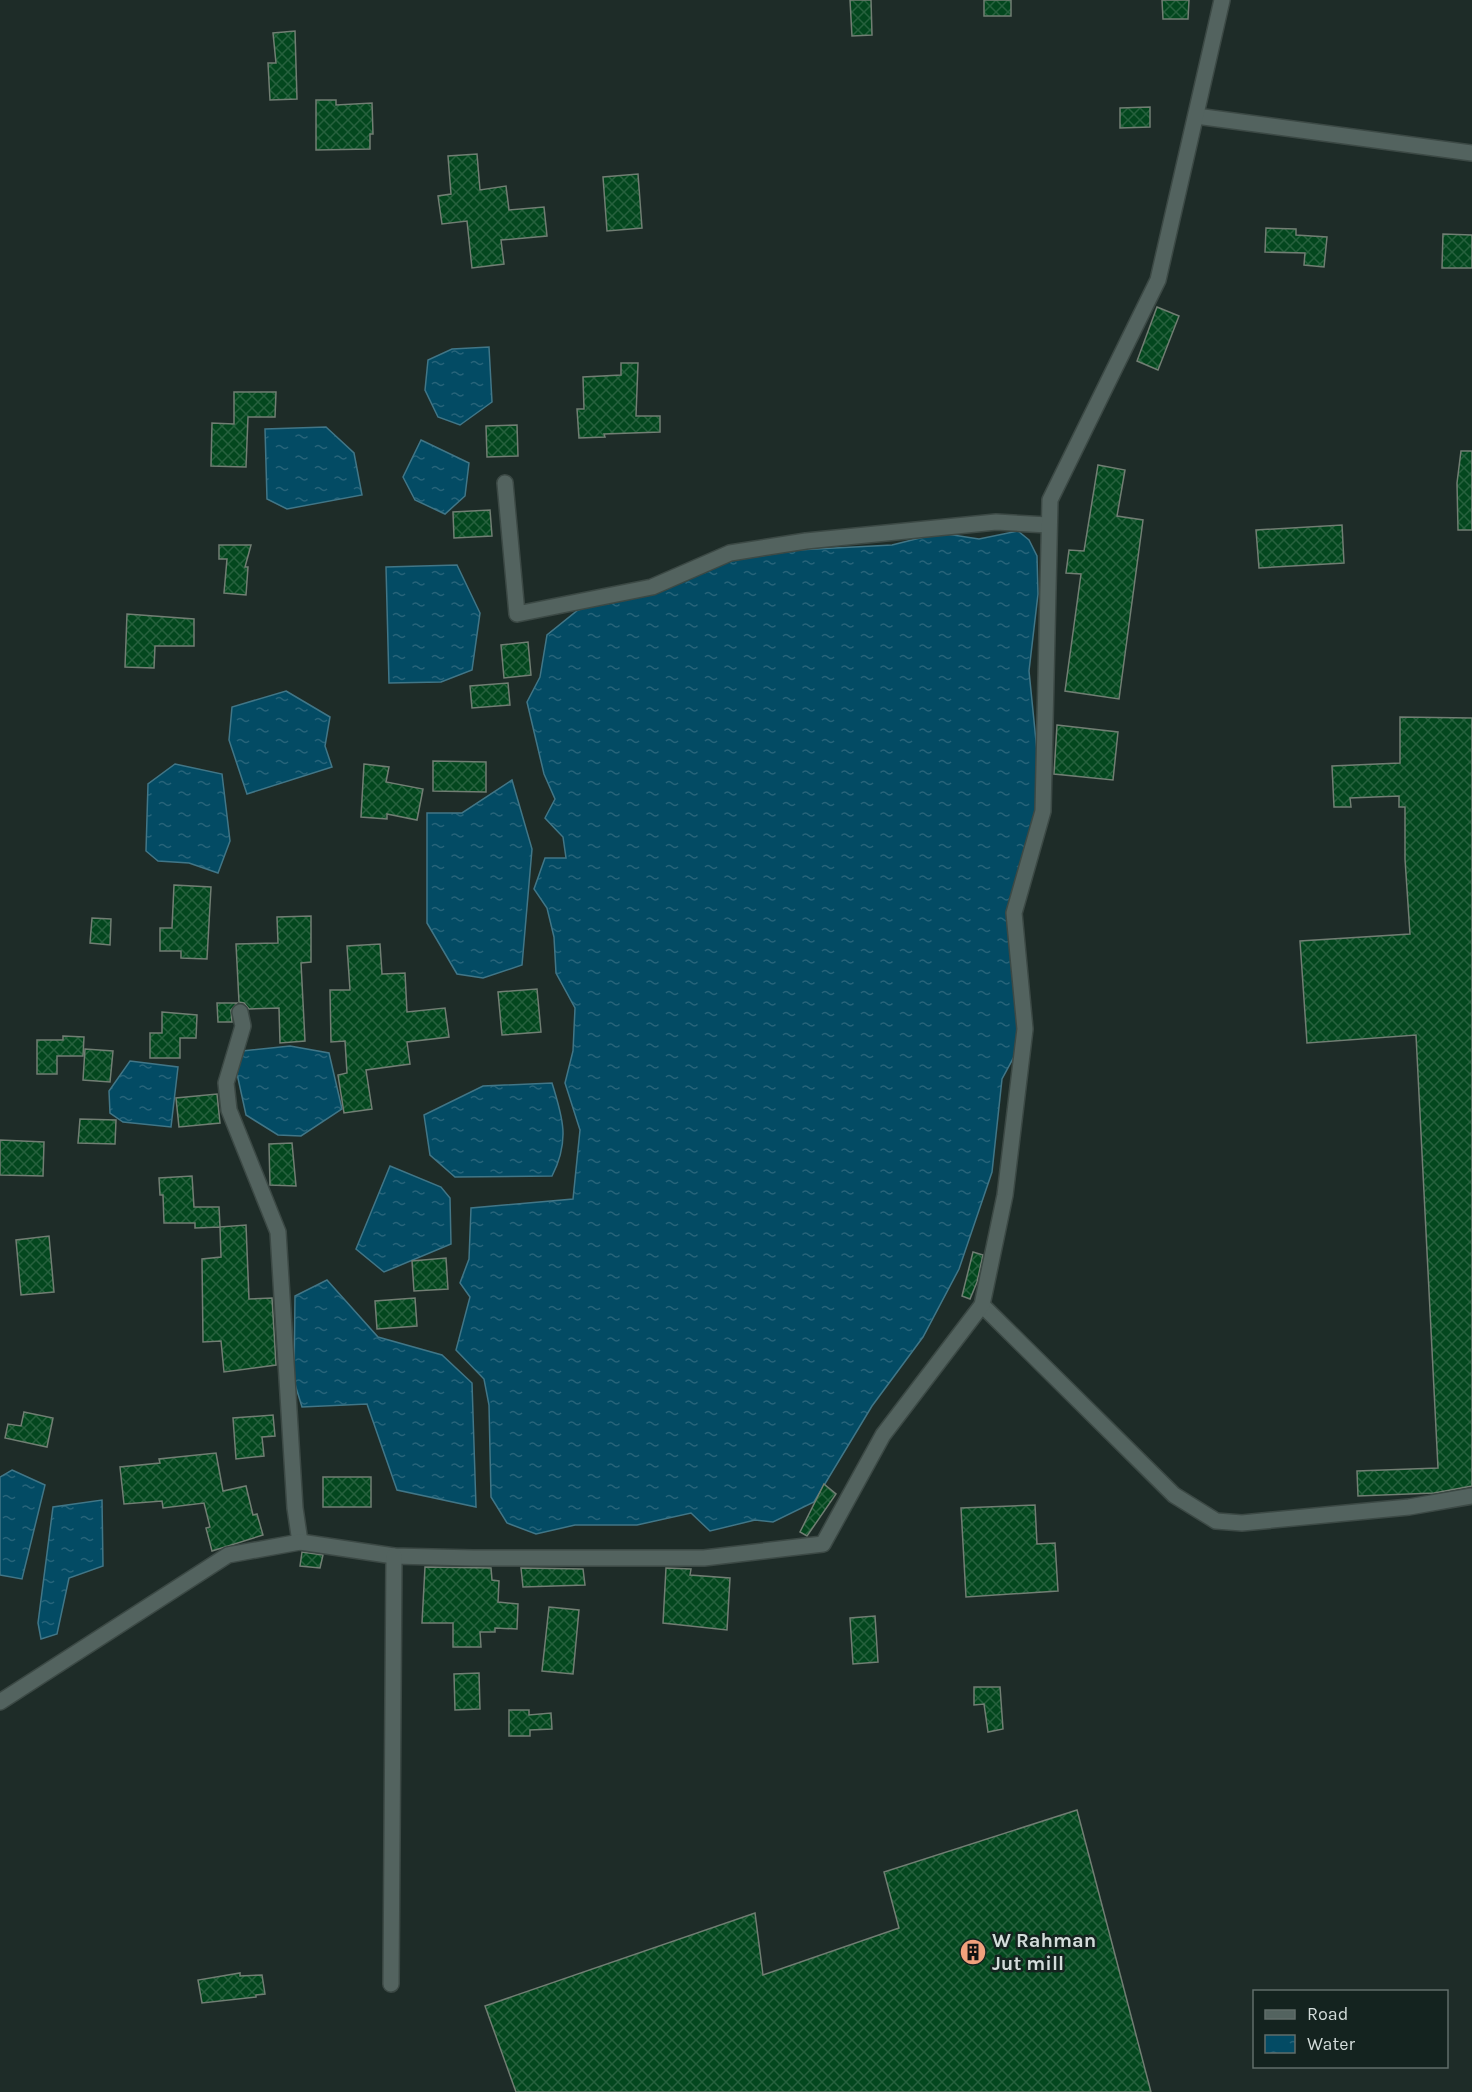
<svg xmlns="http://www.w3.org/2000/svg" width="1472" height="2092" font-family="Karla,sans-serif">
  <defs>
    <pattern id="water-ripples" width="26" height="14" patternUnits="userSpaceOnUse" patternTransform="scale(1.5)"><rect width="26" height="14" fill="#034b64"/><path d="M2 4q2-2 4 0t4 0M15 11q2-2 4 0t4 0" fill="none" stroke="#27647a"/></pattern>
    <pattern id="building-cross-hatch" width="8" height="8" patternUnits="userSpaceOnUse" patternTransform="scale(1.5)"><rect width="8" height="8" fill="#03471e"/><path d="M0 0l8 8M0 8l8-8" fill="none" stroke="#27613e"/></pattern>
  </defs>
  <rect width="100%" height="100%" fill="#1e2c28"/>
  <g fill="url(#water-ripples)" stroke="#417687" stroke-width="1.5">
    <path d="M489,347l3,55 -32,23 -22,-8 -13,-27 3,-30 24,-11z"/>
    <path d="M326,427l28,26 8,42 -75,14 -20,-10 -2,-70z"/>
    <path d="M421,440l48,23 -4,33 -20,18 -30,-14 -12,-23z"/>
    <path d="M1018,531l11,9 8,16 1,38 -9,77 14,140 -33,109 19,109 -27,50 -10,93 -33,97 -36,68 -51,69 -58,96 -41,20 -18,-2 -45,11 -19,-18 -54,12h-62l-39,9 -29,-11 -16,-26 -2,-92 -5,-26 -28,-29 14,-53 -10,-14 9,-24 2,-51 102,-9 7,-69 -15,-47 8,-32 2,-43 -19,-35 -2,-36 -7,-29 -13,-19 11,-31h21l-3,-21 -18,-19 10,-19 -11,-25 -17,-72 13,-25 7,-42 31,-25 145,-48 74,-12 95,-5 48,-12 39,6z"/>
    <path d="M457,565l23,48 -8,57 -31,12 -52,1 -3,-116z"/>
    <path d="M286,691l44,26 -5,29 7,21 -85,27 -18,-54 3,-33z"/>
    <path d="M175,764l47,10 8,67 -12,32 -29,-10 -31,-2 -12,-10 2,-67z"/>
    <path d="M512,780l20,69 -10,116 -39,13 -26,-4 -30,-51v-110h35z"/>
    <path d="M290,1046l39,7 13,56 -41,27 -23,-1 -32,-20 -10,-46 6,-18z"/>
    <path d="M130,1061l48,6 -7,60 -48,-5 -13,-9 -1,-22z"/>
    <path d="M552,1083c11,35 18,58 0,93l-97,1 -25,-22 -6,-40 59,-29z"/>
    <path d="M390,1166l51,21 9,11 1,46 -67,28 -28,-23z"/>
    <path d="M327,1280l51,57 64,18 30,28 4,124 -79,-17 -30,-86 -65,3 -8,-26 1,-85z"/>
    <path d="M12,1470l33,15 -23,94 -22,-4v-98z"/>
    <path d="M102,1500l1,66 -34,12 -12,56 -16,5 -3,-16 15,-116z"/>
  </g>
  <g fill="url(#building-cross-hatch)" stroke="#717e73" stroke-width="1.5">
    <path d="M850,0h21l1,35 -20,1z"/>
    <rect x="984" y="0" width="27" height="16"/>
    <path d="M1162,0h27l-1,19h-25z"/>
    <path d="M295,31l2,68 -27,1 -2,-37h8l-3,-30z"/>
    <path d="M316,100h20v5l36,-2 1,31h-3v15l-54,1z"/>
    <path d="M1150,107v20l-30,1v-20z"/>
    <path d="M477,154l3,36 26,-4 3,24 35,-3 3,29 -46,4 3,24 -32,4 -5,-47 -25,3 -4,-28 13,-2 -3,-38z"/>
    <path d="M638,174l4,54 -35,3 -4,-54z"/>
    <path d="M1266,228l30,1v6l31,2 -3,30 -20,-2 1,-12 -40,-1z"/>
    <path d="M1443,234l29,1v33h-30z"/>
    <path d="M1157,307l22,9 -21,54 -21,-9z"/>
    <path d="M621,363h17l-2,53h24v16l-56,2 1,3 -26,1 -2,-29h7l-1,-32 38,-2z"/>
    <path d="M234,392h42l-1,25h-27l-2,50 -35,-1 1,-43 22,1z"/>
    <path d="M517,425l1,31 -31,1 -1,-31z"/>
    <path d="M1461,451h11v79h-14l-1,-47z"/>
    <path d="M1098,465l27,5 -8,46 26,4 -24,179 -54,-8 16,-117 -15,-1 3,-23 15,1z"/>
    <path d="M490,510l2,26 -38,2 -1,-26z"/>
    <path d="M1342,525l2,38 -85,5 -3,-38z"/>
    <path d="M219,545h32l-6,22h3l-2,28 -22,-2 3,-34h-8z"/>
    <path d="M127,614l67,5v27h-39l-1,22 -29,-1z"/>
    <path d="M528,642l3,33 -27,3 -3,-33z"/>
    <path d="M508,683l2,22 -38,3 -2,-22z"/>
    <path d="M1400,717l72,1v768l-38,7 -76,3 -1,-25 81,-3 -22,-433 -109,8 -7,-102 110,-7 -5,-75v-52h-6v-11l-49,2 1,9h-17l-2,-41 68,-3z"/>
    <path d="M1057,725l61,7 -5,48 -59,-6z"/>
    <path d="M433,761l53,1v30l-53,-1z"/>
    <path d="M364,764l25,3 -3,15 37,7 -6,31 -30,-6v5l-26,-2z"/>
    <path d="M174,885l37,2 -4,72 -26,-1v-7h-21v-23h12z"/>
    <path d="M311,916v46l-10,1 4,78 -25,2 -1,-35 -30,1 -5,-6 -5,-1 -3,-58 42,-1 -1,-26z"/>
    <path d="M92,918l19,1 -1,26 -20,-2z"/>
    <path d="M380,944l2,30 23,-1 2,39 38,-4 4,29 -42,5 3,22 -44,6 6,39 -28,4 -6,-38 9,-2 -2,-32 -14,1 -1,-52h20l-3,-44z"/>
    <path d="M537,989l4,43 -39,3 -4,-43z"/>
    <path d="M217,1003h20l-6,7 1,12h-14z"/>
    <path d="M162,1012l35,3 -1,23h-16v20h-30v-25h12z"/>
    <path d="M63,1036l21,1 -1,19h-26v18h-20v-34h26z"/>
    <path d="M85,1049l28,2 -3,31 -27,-2z"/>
    <path d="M217,1094l3,29 -41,4 -3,-29z"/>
    <path d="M80,1119l36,1 -1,24 -37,-1z"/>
    <path d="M0,1140l44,2 -1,34 -43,-1z"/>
    <path d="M292,1143l4,43 -26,-1 -1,-41z"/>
    <path d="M192,1176l2,31h25l1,20 26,-2 3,74 23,-1 4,67 -52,7 -3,-31 -18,1 -1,-83 19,-2 -1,-30 -25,1v-5h-31l-1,-28h-3l-1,-17z"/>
    <path d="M49,1236l5,56 -33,3 -5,-55z"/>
    <path d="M973,1252l10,3 -6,27 -7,17 -8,-3z"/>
    <path d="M446,1258l2,31 -34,2 -2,-30z"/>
    <path d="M415,1298l2,28 -40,3 -2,-28z"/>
    <path d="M24,1412l29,6 -6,29 -42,-9 3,-14 13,2z"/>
    <path d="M273,1415l2,21 -13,1 2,19 -28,3 -3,-41z"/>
    <path d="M216,1453l7,38 23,-5 7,29 4,-1 6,21 -51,16 -6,-23 4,-1 -6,-24 -41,5 -1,-7 -38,3 -4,-37 40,-4 -1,-4z"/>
    <rect x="323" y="1477" width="48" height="30"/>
    <path d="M824,1484l12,10 -29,42 -7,-4z"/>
    <path d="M1035,1505l2,39 18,-1 3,48 -92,6 -5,-89z"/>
    <path d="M302,1552l21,3 -3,13 -20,-2z"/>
    <path d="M425,1567l66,1 1,12 7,1 -1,21 20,2 -1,25 -22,-1v4h-15l1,15h-28v-24h-31z"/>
    <path d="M521,1568l62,1 2,16 -62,2z"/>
    <path d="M666,1568l25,1 -1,6 40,3 -3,52 -64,-7z"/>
    <path d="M549,1607l30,3 -6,64 -31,-3z"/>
    <path d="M875,1616l3,46 -25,2 -3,-46z"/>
    <path d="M479,1673l1,36 -25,1 -1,-36z"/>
    <path d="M974,1687h26l3,42 -15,3 -4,-28 -10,1z"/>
    <path d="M509,1710h20v5l22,-2 1,16 -22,1v6h-21z"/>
    <path d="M1077,1810l74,282h-635l-31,-86 270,-93 8,62 136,-47 -15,-56z"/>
    <path d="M240,1973v3l22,-1 3,19 -9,1v2l-54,6 -4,-23z"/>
  </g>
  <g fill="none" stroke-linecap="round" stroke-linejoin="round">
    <defs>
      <g id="minor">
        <path d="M1196,116l276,37"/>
        <path d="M505,483l12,131 135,-27 78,-34 76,-12 190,-19 52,3"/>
        <path d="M240,1012l3,14 -17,57 3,27 49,122 17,276 5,34"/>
        <path d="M982,1305l192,190 42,26 26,2 167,-16 63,-11"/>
        <path d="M0,1702l228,-147 72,-13 94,14 79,2h231l119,-14 60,-109 99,-130 23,-110 20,-166 -11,-116 29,-102 7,-311 108,-220 64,-280"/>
        <path d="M391,1984l3,-428"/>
      </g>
    </defs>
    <use href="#minor" stroke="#3c4945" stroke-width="18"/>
    <use href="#minor" stroke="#53635f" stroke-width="15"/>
  </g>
  <defs>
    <symbol id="building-disc" viewBox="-11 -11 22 22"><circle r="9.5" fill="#f1a17d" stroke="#14231f"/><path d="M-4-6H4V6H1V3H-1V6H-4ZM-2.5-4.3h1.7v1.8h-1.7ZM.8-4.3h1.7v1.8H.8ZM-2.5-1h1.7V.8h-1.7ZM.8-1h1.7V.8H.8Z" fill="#111"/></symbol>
  </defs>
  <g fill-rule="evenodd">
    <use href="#building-disc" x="958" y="1937" width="30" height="30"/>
  </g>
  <g text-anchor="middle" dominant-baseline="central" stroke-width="5" stroke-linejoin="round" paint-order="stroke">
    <g font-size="20" font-weight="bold" fill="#d3dcda" stroke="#14231f" text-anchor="start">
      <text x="992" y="1940">W Rahman<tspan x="992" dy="23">Jut mill</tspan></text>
    </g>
  </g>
  <rect x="1253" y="1990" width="195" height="78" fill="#14231f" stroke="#606d6a" stroke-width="1.5"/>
  <rect x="1265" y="2010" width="30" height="9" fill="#53635f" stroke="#606d6a" stroke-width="1.5"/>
  <text x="1307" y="2020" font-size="18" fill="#d3dcda">Road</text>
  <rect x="1265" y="2035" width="30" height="18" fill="url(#water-ripples)" stroke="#606d6a" stroke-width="1.5"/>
  <text x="1307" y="2050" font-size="18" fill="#d3dcda">Water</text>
</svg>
